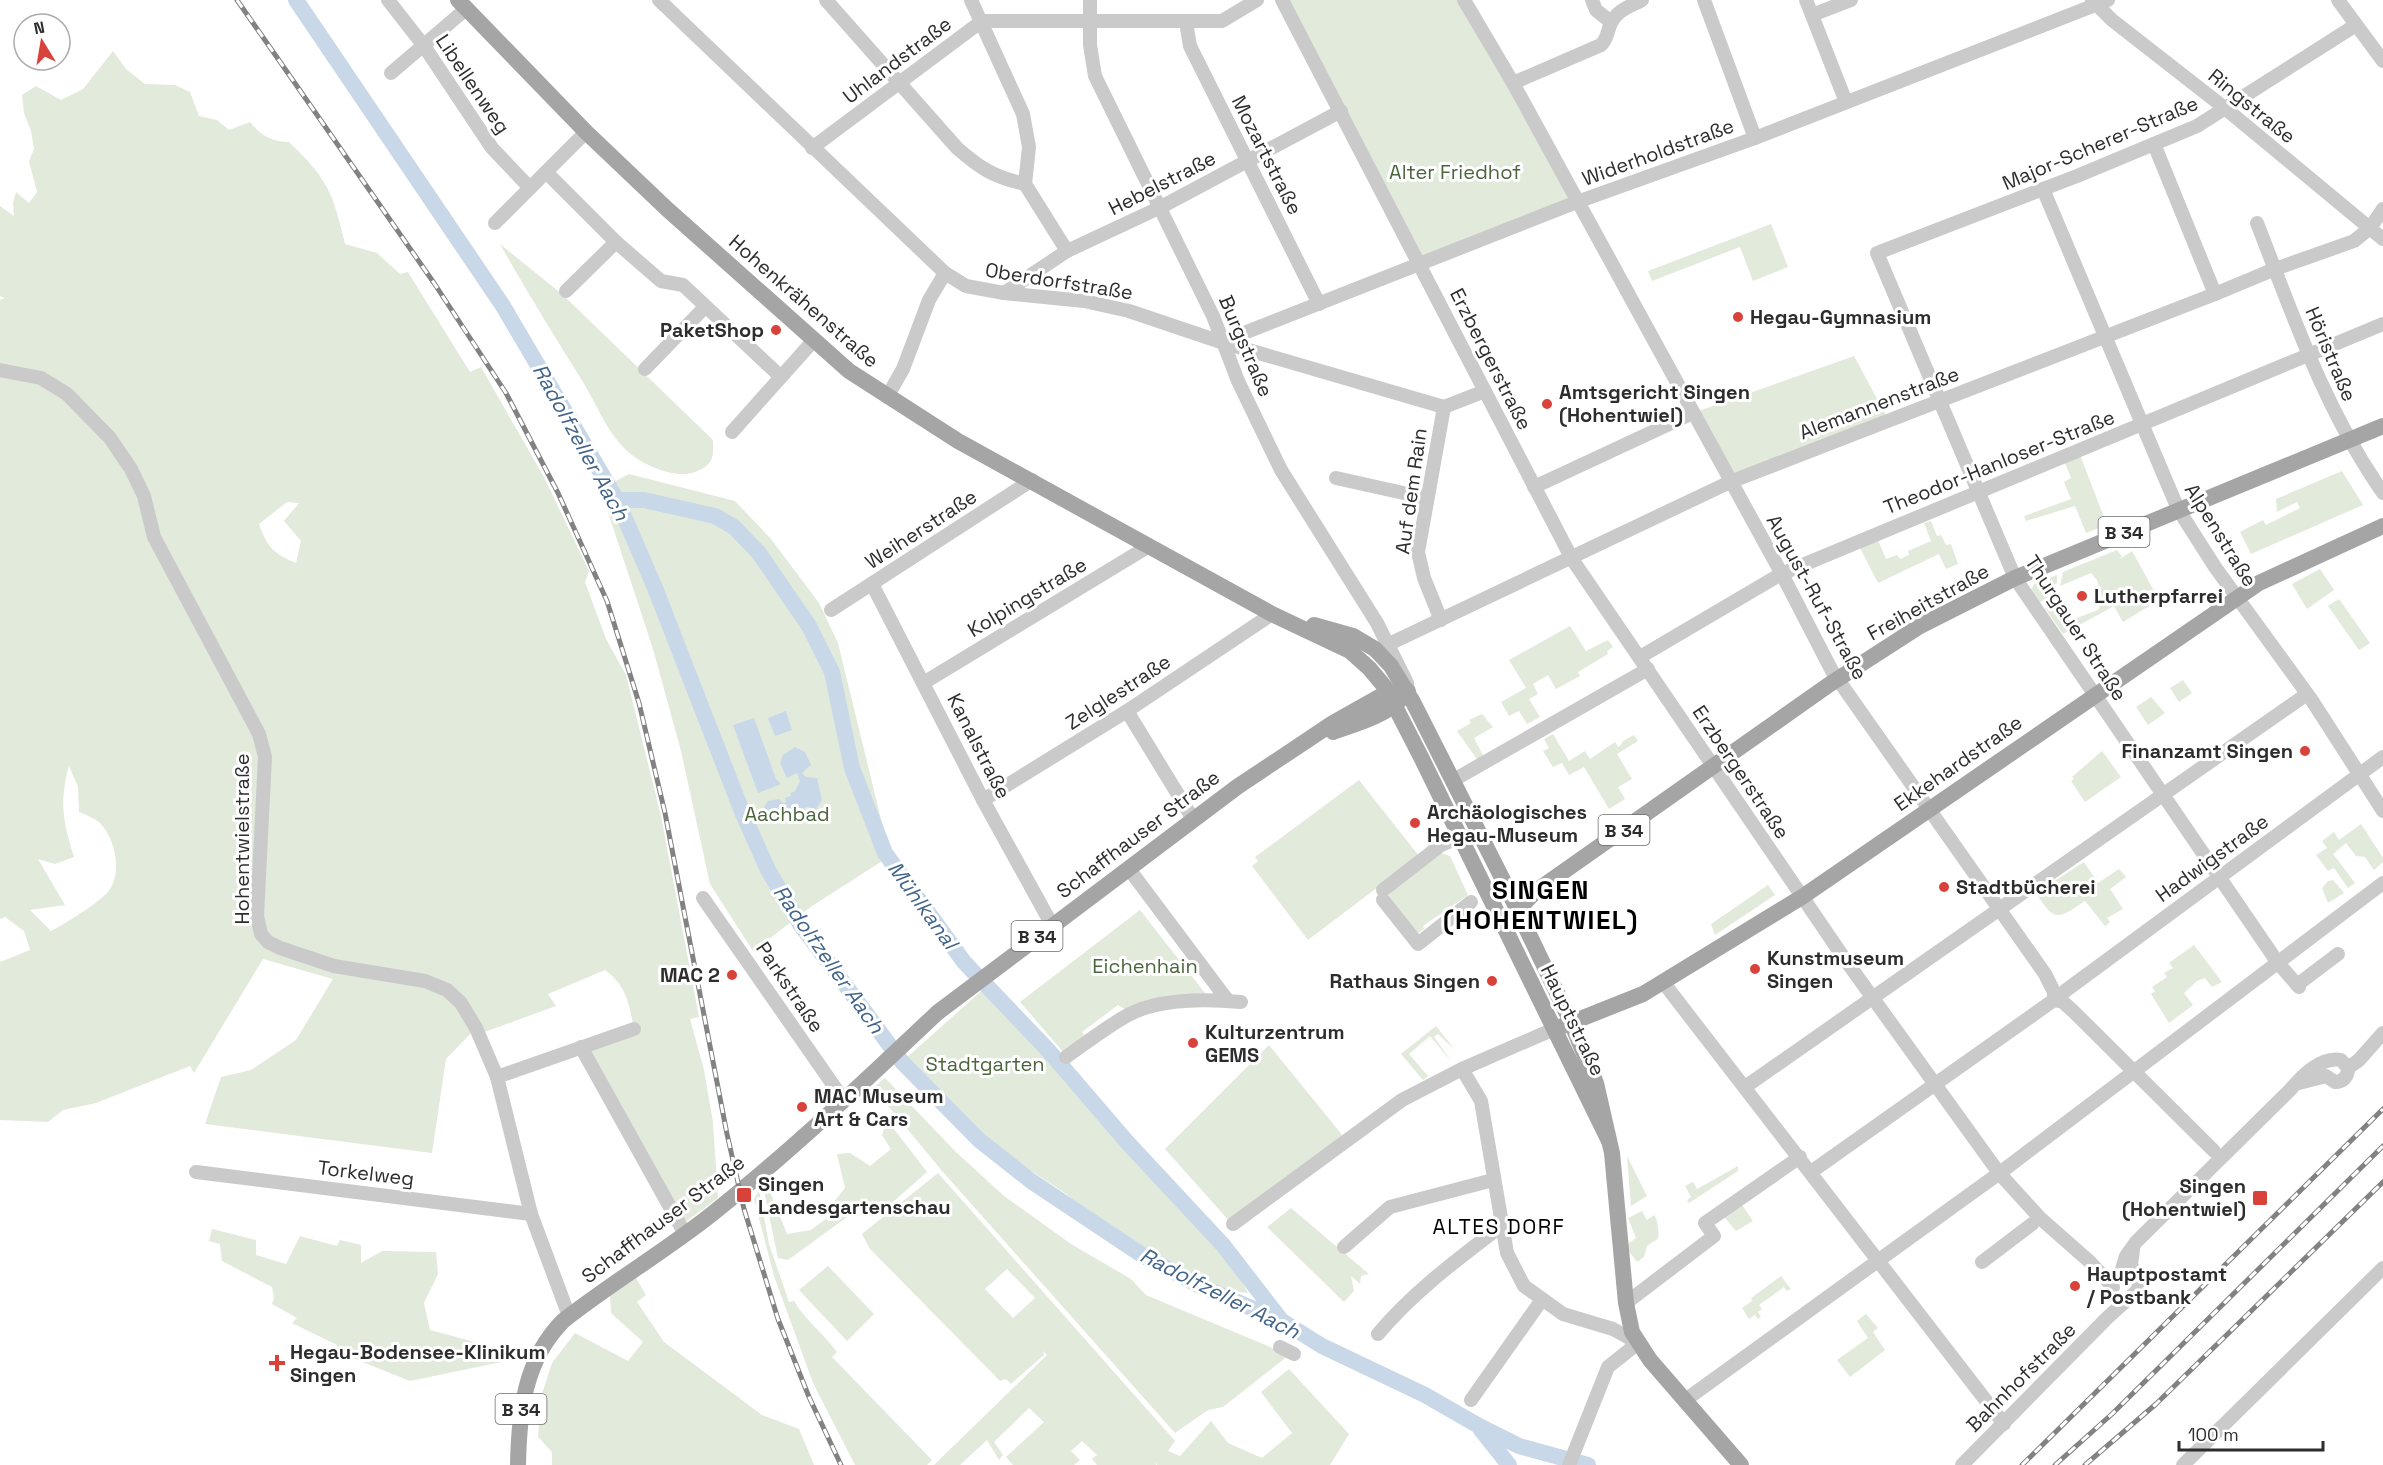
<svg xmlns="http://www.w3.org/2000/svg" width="2383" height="1465" font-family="'Space Grotesk',sans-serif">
  <rect width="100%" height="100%" fill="#fff"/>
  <g fill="#e1eadb" fill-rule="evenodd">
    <path d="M1282,0h182l113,202 -157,62z"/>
    <path d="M113,51l13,18 19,15 30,1 15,7 9,24 18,4 12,10 21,-8c10,13 22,20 39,20 39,37 44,51 56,102l32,9 23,21 8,-2 62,100 11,-5 63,110 45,94 -4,11 21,57 20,36 35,141 38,201 -9,2 14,51 9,52 5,76 -38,28 -99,-179 53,-18c-5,-25 -7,-43 -29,-59l-57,24 8,12 -77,28 -3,-6 -30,31 -14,94 -227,-29 16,-47 30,-7 45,-30 37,-61 -70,-20 -69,114 -4,-7 -94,37 -33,7 -15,12 -48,-2v-158l30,-12 -6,-19 -19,-14 -5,2v-619l5,-2 -5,-2v-90l14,10 -1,-13 3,-11 13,11 8,-11 -8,-31 5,-12 -3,-18 -7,-18 -2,-18 14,-9 25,14 22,-11zM287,502l12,1 -15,18 17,20 -5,22c-23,-10 -29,-16 -37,-39zM69,766l9,21 1,25c7,3 15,6 21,11 16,16 24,55 5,72 -16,14 -36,26 -54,36l-21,-21 35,-5 -27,-46 17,5 19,-7c-11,-35 -15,-55 -5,-91z"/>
    <path d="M1771,224l17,43 -35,14 -13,-34 -88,34 -4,-10z"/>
    <path d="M500,244l63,51 150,145c1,17 0,25 -18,32 -21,8 -57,-9 -71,-24 -18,-18 -28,-45 -41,-66 -29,-46 -57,-92 -83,-138z"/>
    <path d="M1854,356l35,65 -159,61 -37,-69z"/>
    <path d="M2080,455l27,70 -21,8 -11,-27 -49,15 -2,-5 47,-17 -7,-17 7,-4 -6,-15z"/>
    <path d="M2342,471l21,34 -112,49 -11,-22 23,-12 3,5 34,-17 -3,-6 -20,10 -1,-13z"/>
    <path d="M629,474l106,27 36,38 48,64 19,40 52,213 -78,50 -59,45 -43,-67 -29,-133 -28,-102 -49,-149 8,-17z"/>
    <path d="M1931,521l6,15 4,-1 5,10 5,-1 7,20 -12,5 -7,-15 -61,29 -18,-35 18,-8 8,19 11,-4 3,4 9,-4 -1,-4 23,-10 -7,-18z"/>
    <path d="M2117,550l5,6 -2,3 12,-8 27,49 -36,22 -9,-16 -51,28 -18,-26 7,-3 6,3 8,14 32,-12 5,-11 -6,-19 -6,-7 -31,13 3,-14z"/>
    <path d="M2320,569l14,21 -27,19 -15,-25z"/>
    <path d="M2057,575v8l-7,3 -1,12 -9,4 -9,-12 3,-6z"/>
    <path d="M2339,599l31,44 -11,7 -31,-44z"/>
    <path d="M1570,626l16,25 22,-11 5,7 -6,4 1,3 -30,18 2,4 -24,13 -8,-14 -15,9 5,10 -9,5 11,18 -13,7 -8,-13 -10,5 -8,-14 25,-14 -17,-28z"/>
    <path d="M2183,680l9,13 -13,9 -9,-14z"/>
    <path d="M2151,697l14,16 -17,12 -12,-18z"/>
    <path d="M1482,714l11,13 -19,11 11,21 -6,3 -22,-31 14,-8 -2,-3z"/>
    <path d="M1553,734l16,27 16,-10 5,8 25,-17 3,5 3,-2 2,-4 11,-6 4,6 -21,13 15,25 -14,8 7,12 -16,10 -25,-42 -15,8 -7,-12 -9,4 -10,-16 6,-3 -5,-9z"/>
    <path d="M2102,751l19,26 -36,25 -14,-21 3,-2 -2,-2z"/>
    <path d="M1359,780l60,76 -111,84 -56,-74 6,-5 -3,-4z"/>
    <path d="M2361,824l22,34v4l-9,8 -9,-13 -9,-1 -10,-13 -13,11 22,29 -7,5 -14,-20 -6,3 -12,-16 11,-7 -5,-7 12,-9 5,8z"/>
    <path d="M1441,853l9,3 18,39 -45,31 1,3 -9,6 -27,-35 1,-8z"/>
    <path d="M2084,862l14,21 21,-14 7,8 -16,12 13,20 -16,9 3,4 -5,4 -20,-25c-27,18 -30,22 -49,-8z"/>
    <path d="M2333,880l11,13 -16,10 -6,-15 6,-7z"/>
    <path d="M1768,885l7,10 -60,40 -4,-11z"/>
    <path d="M1140,910l68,87 -78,15 -12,-7 -36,27 4,7 -21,15 -45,-52z"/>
    <path d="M2194,945l28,37 -10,5 -7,-9 -8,3 -13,12 9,12 -24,18 -18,-29 4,-3 -3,-4 15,-10 -3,-4 9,-5 -4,-5z"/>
    <path d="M988,985l139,158 95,103 26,47 -53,-6 -99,-69 -31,-25 -84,-55 -77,-78z"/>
    <path d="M1436,1026l19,24 -17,-16 -4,3 18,25 -22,-26 -21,18 19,22 -5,4 -22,-26z"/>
    <path d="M1269,1045l74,91 -112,87 -66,-74z"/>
    <path d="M885,1078l71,74 48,44 67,48 60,35 15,16 143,60 -66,52 -15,3 -33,23 -232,-261 -70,-84z"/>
    <path d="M887,1120l40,52 -49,43 -20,-6 -70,51 -10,-2 -15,-72 6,3 18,45 24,-4 27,-20 -5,-7 12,-15 -8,-34 13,-1 20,13 21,-17 -9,-14z"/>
    <path d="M1627,1156l20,40 -16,10z"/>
    <path d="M1738,1166v5l-49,32 -2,-3 4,-3 -6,-11 8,-4 4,7z"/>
    <path d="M938,1173l237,268 -7,10 12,5 31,-35 17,22 34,15 30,-25 -31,-41 28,-23 60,65 -19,31h-173v-3l-1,3h-59l-5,-6 5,-4 -15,-14 -11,10 9,9 -6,5h-61l-7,-8 38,-35 -15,-14 -35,34 9,13 -4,5 -12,-20 -27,25h-26l113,-110 -4,-4 1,4 -33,29 -5,-5 -6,2 -130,-132 -8,-15zM1007,1269l28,29 -22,20 -28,-29z"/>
    <path d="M759,1190l10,54 20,58 5,-1c12,20 29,32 43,51l-5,5 100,103 -5,5h-72l-42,-82 -39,-107 -20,-77z"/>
    <path d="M1738,1199l15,22 -17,10 -16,-19z"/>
    <path d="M1291,1208l78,66 -8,2 -1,8 -9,-8 3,15 -10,11 -77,-75z"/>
    <path d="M1642,1211l5,9 7,-5c4,6 3,7 4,14 2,13 -1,9 -11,17l-3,11 -7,5 -12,-16 11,-8 -8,-20z"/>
    <path d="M212,1229l44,11v15l30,9 14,-28 37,10 3,-6 21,5v18l21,-12 54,1 2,22 -14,29 6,27 82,22 4,7 -106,22 -75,-30 2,-6 -45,-22 5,-5 -25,-14 2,-6 -2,-11 -50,-26 -2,-17 -11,-3z"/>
    <path d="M828,1266l46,48 -27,27 -48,-51z"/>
    <path d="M1781,1276l10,13 -4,2 -3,-4 -25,18 3,4 -4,3 3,5 -3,2 -3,-4 -6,4 -7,-11 10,-7 -1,-3z"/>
    <path d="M636,1278l10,17 -9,7 27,40 98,73 37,14 15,36h-262v-13l-14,-15 3,-40 11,-34 23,-30 53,28 15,-19 -32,-29 -1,-18z"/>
    <path d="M1866,1314l12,14 -5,4 12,18 -35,27 -13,-17 31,-22 -11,-17z"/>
  </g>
  <g fill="#c8d8e8">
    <path d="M786,711l6,19 -17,6 -7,-18z"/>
    <path d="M754,718l22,61 5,5 -23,9 -25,-68z"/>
    <path d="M795,747l10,5 6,13 -9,8 4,4 11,1 5,22 -6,9 -10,-2 -6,5 -15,5 -2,-3 -3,3 -10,1 -6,-11 4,-6 11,-2 4,4 3,-1 -1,-4 6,-2 -1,-3 5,-2 5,-10 -3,-8 -10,5 -7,-15 3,-8z"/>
  </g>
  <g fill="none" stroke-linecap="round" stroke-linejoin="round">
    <g stroke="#c8d8e8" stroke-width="16">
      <path d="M296,0l207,306 114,194 38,88 88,226 25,56 32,54 102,138 77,78 52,41 111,74 58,31 82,35 40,25 103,49 54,31 40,20 69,19"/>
      <path d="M617,500h27l71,16 19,11 25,26 50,73 23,46 20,96 33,85 79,109 84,88 79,92 96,103 58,75"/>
      <path d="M1481,1430l28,35"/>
    </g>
    <g stroke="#cacaca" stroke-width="14">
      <path d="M388,0l36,46 68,102 38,40"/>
      <path d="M659,0l286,273 21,13 38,7 80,8 45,10 92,31 223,65"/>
      <path d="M826,0l131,148c24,21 37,29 68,36l42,67"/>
      <path d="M971,0l52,114 6,33 -4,37"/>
      <path d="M1090,0v45l5,31 118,240 25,65 43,89 96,153 30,60"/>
      <path d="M1282,0l290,559 272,399 155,215 41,45 50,44 23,25"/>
      <path d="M1464,0l49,83 271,495 48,93 213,303 9,18v8l9,2 10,9 141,140"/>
      <path d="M1592,0l4,10 15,12"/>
      <path d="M1704,0l51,138"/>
      <path d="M1806,0l40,102"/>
      <path d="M2092,0l20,20 114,89 157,130"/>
      <path d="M2338,0l45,61"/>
      <path d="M1812,15l39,-15"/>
      <path d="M1186,22l4,24 129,258"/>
      <path d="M391,73l75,-64"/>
      <path d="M1513,83l88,-38c7,-7 6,-14 10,-22 6,-13 20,-17 31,-23"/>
      <path d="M2154,144l61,150"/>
      <path d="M812,148l170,-127h240l35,-21"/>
      <path d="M546,172l70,70 45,39 22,4 98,92"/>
      <path d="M2043,189l135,320 37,58 96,132 72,112"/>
      <path d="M495,223l91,-91"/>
      <path d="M2257,223c37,95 68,187 126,270"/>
      <path d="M566,291l50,-49"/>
      <path d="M1004,293l63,-42 94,-44 180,-96"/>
      <path d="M1221,342l356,-140 178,-64 353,-138"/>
      <path d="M645,369l60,-62"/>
      <path d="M0,370l41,8 26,16 43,44 21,31 13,27 10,41 105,197 6,23 -8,159 4,18 7,8 12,6 54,18 91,15 22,9 14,13 15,25 21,49 34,137 38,102"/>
      <path d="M887,397l16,-28 26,-69 16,-27"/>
      <path d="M732,432l82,-92"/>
      <path d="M1336,478l90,20"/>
      <path d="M1534,487l159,-74"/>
      <path d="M872,584l111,216 69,125"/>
      <path d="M831,610l201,-130"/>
      <path d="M1441,620l-17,-42 -6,-26 26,-145 41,-16"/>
      <path d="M1389,644l341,-162 485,-188 60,-25 79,-28 16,-13 13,-19"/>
      <path d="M1640,657l141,-83 602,-250"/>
      <path d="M925,682l224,-136"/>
      <path d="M1127,711l66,108"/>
      <path d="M1452,781l196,-112"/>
      <path d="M983,800l144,-89 145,-97"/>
      <path d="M1129,869l99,132"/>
      <path d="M1383,890l58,-45 19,-8"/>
      <path d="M703,898l140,201"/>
      <path d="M1383,900l35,44 53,-42"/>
      <path d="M1663,982l341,442"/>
      <path d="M2297,985l41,-31"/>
      <path d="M2299,987l-21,-24 -263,-385 -138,-325 200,-77 120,-50 159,-101"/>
      <path d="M2065,991l318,-234"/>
      <path d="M581,1047l104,187"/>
      <path d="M1066,1057c20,-14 40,-30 62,-42 32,-17 78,-16 113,-13"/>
      <path d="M1462,1069l19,32 26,152 17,33 39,28 50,15 25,14 -30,24 -39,98"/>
      <path d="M497,1077l137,-48"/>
      <path d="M2299,1083l27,-7 9,6c8,0 13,-5 13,-14l11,-8 24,-27"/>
      <path d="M1745,1087l562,-393"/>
      <path d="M196,1172l335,42"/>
      <path d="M1811,1172l243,-172"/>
      <path d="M1233,1224l169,-124 60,-31 92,-40"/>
      <path d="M1344,1247l46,-40 103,-27"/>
      <path d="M1982,1262l50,-38"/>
      <path d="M2122,1269l4,-13 10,-14 154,-152c12,-14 31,-34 51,-30l7,8"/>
      <path d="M1626,1303l88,-67 -9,-13 95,-66"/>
      <path d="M1378,1334c35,-42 80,-75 123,-108"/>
      <path d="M1280,1347l14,7"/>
      <path d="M1471,1400l70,-99"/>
      <path d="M1684,1401l321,-232 378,-286"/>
      <path d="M1962,1465l146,-148 29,-26 3,-8 -9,-18 2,-15"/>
      <path d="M2183,1465l200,-197"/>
    </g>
    <g stroke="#a5a5a5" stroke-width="16">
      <path d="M458,0l128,132 81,77 182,162 109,70 314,173 78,37 19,17 16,19 37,72 187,382"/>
      <path d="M1314,625l39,11 22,13 16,17 22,36 92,182 66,138 25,61 16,70 14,150 6,29 18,28 91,105"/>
      <path d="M1333,732c22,-8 52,-16 68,-33"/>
      <path d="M1510,918l26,-27 294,-207 90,-58 95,-48 368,-152"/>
      <path d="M1560,1027l83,-33 159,-97 457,-314 124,-57"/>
      <path d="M518,1465c1,-52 6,-105 45,-144 48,-38 101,-69 149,-107 78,-62 152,-132 225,-201l300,-226 96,-64 55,-31 20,-1"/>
    </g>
    <defs>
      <g id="rail">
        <path d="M237,0l197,283 72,110 52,100 49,108 32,102 26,110 62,321 17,75 34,110 31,78 32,68"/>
        <path d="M2022,1465l361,-356"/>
        <path d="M2055,1465l57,-51 271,-268"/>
        <path d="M2085,1465l71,-61 227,-222"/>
      </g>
    </defs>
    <use href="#rail" stroke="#828282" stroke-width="5"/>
    <use href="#rail" stroke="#fff" stroke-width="3" stroke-dasharray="9" stroke-linecap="butt"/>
  </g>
  <g fill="#d9423a" stroke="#fff" stroke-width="2">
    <circle cx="1738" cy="317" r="6"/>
    <circle cx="776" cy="330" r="6"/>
    <circle cx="1547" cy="404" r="6"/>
    <circle cx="2082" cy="596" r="6"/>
    <circle cx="2305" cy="751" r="6"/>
    <circle cx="1415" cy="823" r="6"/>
    <circle cx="1944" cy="887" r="6"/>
    <circle cx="1755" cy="969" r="6"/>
    <circle cx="732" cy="975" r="6"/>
    <circle cx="1492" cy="981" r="6"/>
    <circle cx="1193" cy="1043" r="6"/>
    <circle cx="802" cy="1107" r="6"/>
    <rect x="736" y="1187" width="16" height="16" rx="3"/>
    <rect x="2252" y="1190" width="16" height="16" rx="3"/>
    <circle cx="2075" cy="1286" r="6"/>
    <path d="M274 1354h6v6h6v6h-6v6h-6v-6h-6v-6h6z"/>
  </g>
  <g text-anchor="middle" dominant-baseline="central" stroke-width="6" stroke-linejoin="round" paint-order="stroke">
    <g fill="#fff" stroke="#6c6c6c" stroke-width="1.5">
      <rect x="2098.5" y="517" width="51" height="30" rx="4.5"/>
      <rect x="1598.5" y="815" width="51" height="30" rx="4.5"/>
      <rect x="1011.5" y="921" width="51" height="30" rx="4.5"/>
      <rect x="495.5" y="1394" width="51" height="30" rx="4.5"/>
    </g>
    <g font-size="18" font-weight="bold" fill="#2d2d2d">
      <text x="2124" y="532">B 34</text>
      <text x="1624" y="830">B 34</text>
      <text x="1037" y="936">B 34</text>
      <text x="521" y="1409">B 34</text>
    </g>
    <g font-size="20" fill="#2d2d2d" stroke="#fff">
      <text transform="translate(897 60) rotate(-37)">Uhlandstraße</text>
      <text transform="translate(473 84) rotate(56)">Libellenweg</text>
      <text transform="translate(2252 106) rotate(39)">Ringstraße</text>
      <text transform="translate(2100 143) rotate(-23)">Major-Scherer-Straße</text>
      <text transform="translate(1658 152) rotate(-20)">Widerholdstraße</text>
      <text transform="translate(1267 155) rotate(63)">Mozartstraße</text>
      <text transform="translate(1162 183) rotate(-27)">Hebelstraße</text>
      <text transform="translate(1059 281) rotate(9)">Oberdorfstraße</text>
      <text transform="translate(804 301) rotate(41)">Hohenkrähenstraße</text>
      <text transform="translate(1246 346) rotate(67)">Burgstraße</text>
      <text transform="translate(2331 354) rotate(67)">Höristraße</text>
      <text transform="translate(1491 359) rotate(63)">Erzbergerstraße</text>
      <text transform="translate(1879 403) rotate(-21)">Alemannenstraße</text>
      <text transform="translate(1999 462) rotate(-22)">Theodor-Hanloser-Straße</text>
      <text transform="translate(1411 491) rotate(-82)">Auf dem Rain</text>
      <text transform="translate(921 529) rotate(-33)">Weiherstraße</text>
      <text transform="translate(2221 535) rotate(58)">Alpenstraße</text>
      <text transform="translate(1027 597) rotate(-31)">Kolpingstraße</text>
      <text transform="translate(1817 597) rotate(61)">August-Ruf-Straße</text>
      <text transform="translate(1928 602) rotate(-29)">Freiheitstraße</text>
      <text transform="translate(2076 628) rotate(57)">Thurgauer Straße</text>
      <text transform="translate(1118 692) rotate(-33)">Zelglestraße</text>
      <text transform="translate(979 746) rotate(63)">Kanalstraße</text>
      <text transform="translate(1958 763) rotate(-35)">Ekkehardstraße</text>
      <text transform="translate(1741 772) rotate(56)">Erzbergerstraße</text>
      <text transform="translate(1138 834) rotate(-37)">Schaffhauser Straße</text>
      <text transform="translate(242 839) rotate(-90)">Hohentwielstraße</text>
      <text transform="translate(2212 858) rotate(-36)">Hadwigstraße</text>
      <text transform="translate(790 987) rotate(56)">Parkstraße</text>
      <text transform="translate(1573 1020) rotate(64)">Hauptstraße</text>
      <text transform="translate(366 1173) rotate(7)">Torkelweg</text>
      <text transform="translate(663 1219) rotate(-37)">Schaffhauser Straße</text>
      <text transform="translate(2021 1377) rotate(-45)">Bahnhofstraße</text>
    </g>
    <g font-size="20" fill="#4b653d" stroke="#fff">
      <text x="1455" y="172">Alter Friedhof</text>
      <text x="787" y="814">Aachbad</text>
      <text x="1145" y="966">Eichenhain</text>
      <text x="985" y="1064">Stadtgarten</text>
    </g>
    <g font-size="20" font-weight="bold" fill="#2d2d2d" stroke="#fff" text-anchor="start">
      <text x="1750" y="317">Hegau-Gymnasium</text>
      <text x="764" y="330" text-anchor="end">PaketShop</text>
      <text x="1559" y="392">Amtsgericht Singen<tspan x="1559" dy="23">(Hohentwiel)</tspan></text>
      <text x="2094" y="596">Lutherpfarrei</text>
      <text x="2293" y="751" text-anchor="end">Finanzamt Singen</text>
      <text x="1427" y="812">Archäologisches<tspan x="1427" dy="23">Hegau-Museum</tspan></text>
      <text x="1956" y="887">Stadtbücherei</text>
      <text x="1767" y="958">Kunstmuseum<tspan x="1767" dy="23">Singen</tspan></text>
      <text x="720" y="975" text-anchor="end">MAC 2</text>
      <text x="1480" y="981" text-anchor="end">Rathaus Singen</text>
      <text x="1205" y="1032">Kulturzentrum<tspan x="1205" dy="23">GEMS</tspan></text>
      <text x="814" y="1096">MAC Museum<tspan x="814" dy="23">Art &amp; Cars</tspan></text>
      <text x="758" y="1184">Singen<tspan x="758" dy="23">Landesgartenschau</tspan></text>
      <text x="2246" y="1186" text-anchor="end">Singen<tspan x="2246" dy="23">(Hohentwiel)</tspan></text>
      <text x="2087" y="1274">Hauptpostamt<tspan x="2087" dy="23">/ Postbank</tspan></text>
      <text x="290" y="1352">Hegau-Bodensee-Klinikum<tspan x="290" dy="23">Singen</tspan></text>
    </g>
    <g font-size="21" font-style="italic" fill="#416489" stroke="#fff">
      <text transform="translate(581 442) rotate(61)">Radolfzeller Aach</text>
      <text transform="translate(923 905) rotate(54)">Mühlkanal</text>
      <text transform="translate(829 959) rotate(55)">Radolfzeller Aach</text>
      <text transform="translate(1220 1293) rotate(27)">Radolfzeller Aach</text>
    </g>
    <g font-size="21" letter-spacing="1.5" fill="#000" stroke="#fff">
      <text x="1499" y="1226">ALTES DORF</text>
    </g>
    <g font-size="26" font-weight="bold" letter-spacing="1.5" fill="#000" stroke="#fff">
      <text x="1541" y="890">SINGEN<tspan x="1541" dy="30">(HOHENTWIEL)</tspan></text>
    </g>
  </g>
  <g transform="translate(42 42) rotate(349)"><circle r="28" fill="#ffffff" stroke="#ababab" stroke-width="1.5"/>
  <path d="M0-4.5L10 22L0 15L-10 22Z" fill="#d9423a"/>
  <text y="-9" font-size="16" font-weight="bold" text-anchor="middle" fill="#2d2d2d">N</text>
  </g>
  <path d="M2179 1441v9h144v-9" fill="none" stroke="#2d2d2d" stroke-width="3"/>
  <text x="2188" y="1441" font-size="18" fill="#2d2d2d" stroke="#ffffff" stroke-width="4.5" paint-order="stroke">100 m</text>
</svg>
